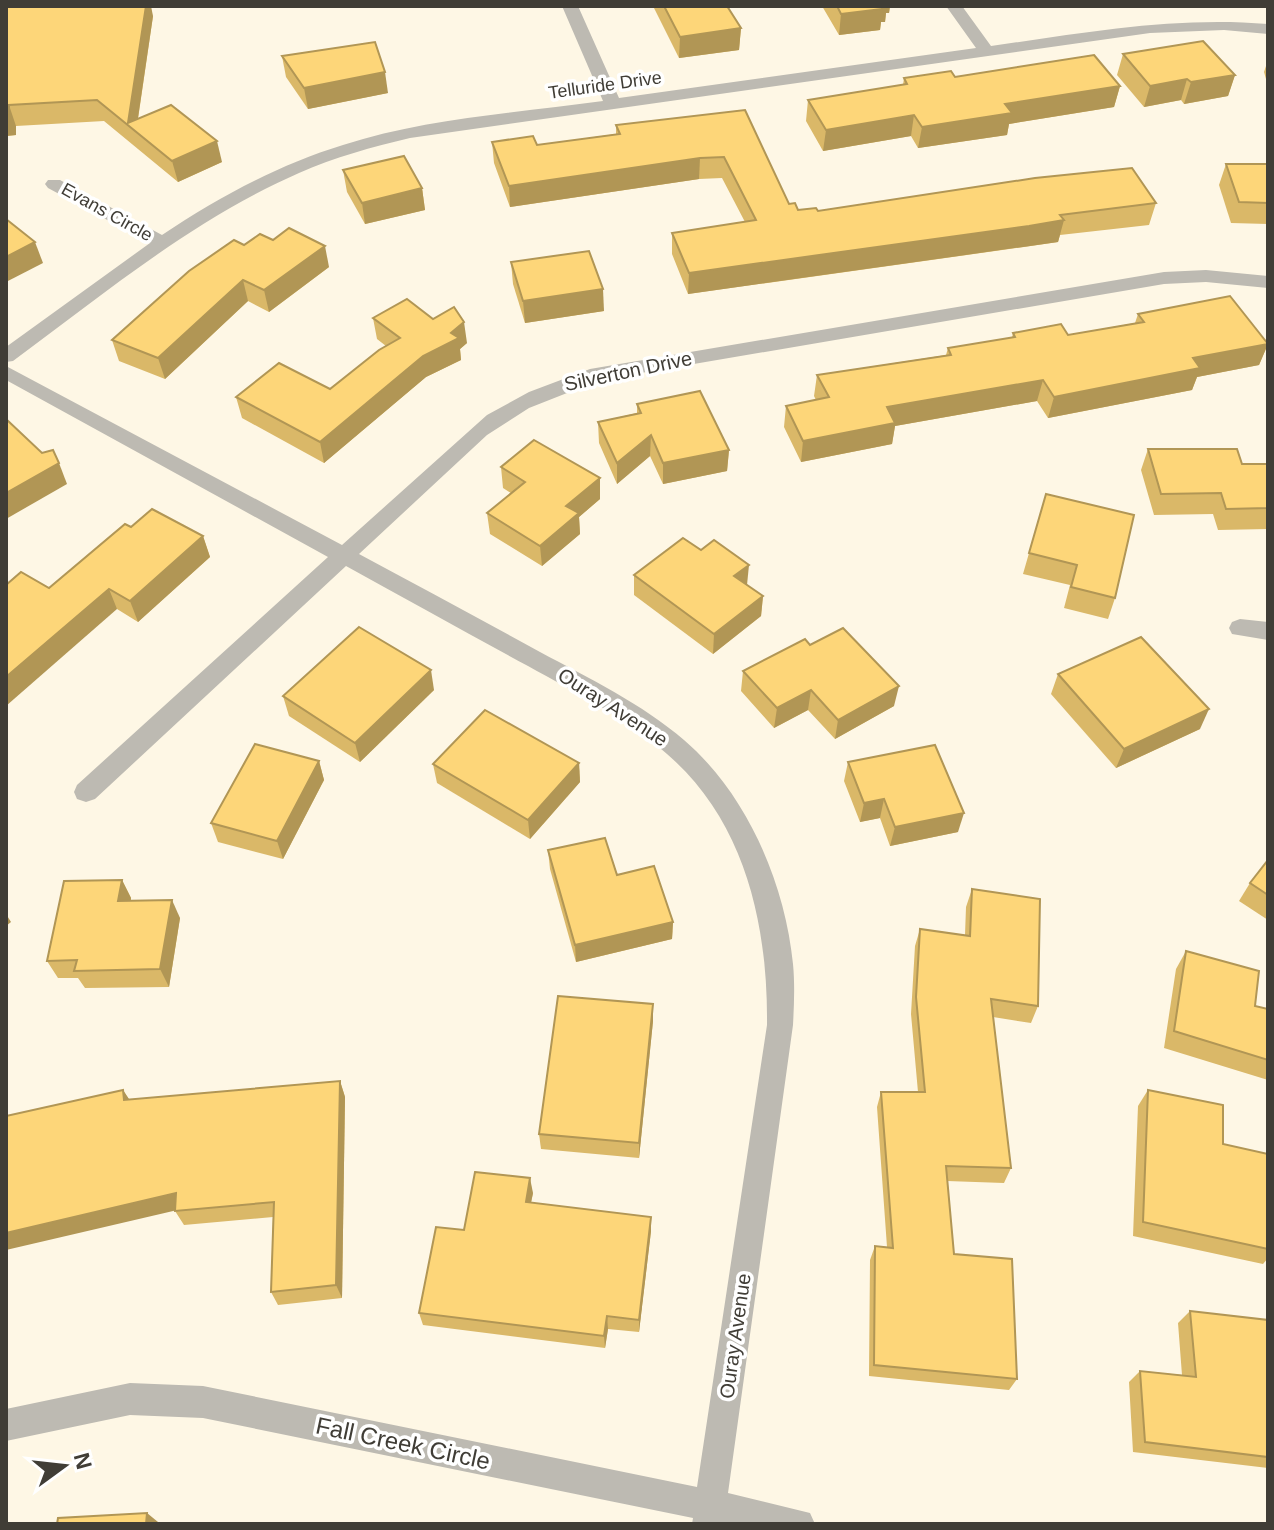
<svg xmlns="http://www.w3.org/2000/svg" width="1274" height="1530" font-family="Arial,sans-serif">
  <rect width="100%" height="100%" fill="#fef7e5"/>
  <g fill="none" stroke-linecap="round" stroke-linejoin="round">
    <g fill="#bdbab2" fill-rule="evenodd">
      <path d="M562,6h16l41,92 357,-50 -30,-42h16l29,40c92,-13 183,-30 277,-22v10l-44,-4 -74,3 -740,105c-38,9 -75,19 -111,35 -105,46 -194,120 -286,188l-7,1v-15l144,-104 -102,-55 -3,-4 3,-4h12l102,55c57,-38 116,-70 181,-90 83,-27 174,-32 260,-44z"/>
      <path d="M1206,270l62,6v12l-62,-6 -42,2 -564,96 -71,28 -42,27 -128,119c60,32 121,65 181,98 49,26 102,52 144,88 63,54 101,143 109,224 2,21 1,41 0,61l-65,468 82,20 5,11h-123l1,-6 -490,-100 -73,-3 -124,26v-32l124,-26 73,3 494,101 70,-462c1,-99 -21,-203 -100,-271 -41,-36 -92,-62 -139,-88 -61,-33 -122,-67 -182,-100l-251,233 -9,3 -9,-3 -3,-7 3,-7 251,-228 -322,-177v-14l336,179 145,-130 42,-23 61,-23 574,-97z"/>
      <path d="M1240,619l28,3v18l-36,-6 -3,-6 3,-6z"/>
    </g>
  </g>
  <g fill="#dab868">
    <path d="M6,6l147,10 -15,103 84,43 -44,20 -74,-61 -88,5v9l-10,1z"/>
    <path d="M653,6h74l14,22 -2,22 -60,8z"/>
    <path d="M822,6h68l-1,7h-3l-1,9h-4l-1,8 -41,5z"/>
    <path d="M1123,54l112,21 -7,21 -44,8 -3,-4 -37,7 -27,-32z"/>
    <path d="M282,56l106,37 -80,16 -22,-32z"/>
    <path d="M1268,60v26l-4,-14z"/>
    <path d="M955,77l165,9 -6,21 -105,17 -2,11 -89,13 -7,-12 -88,15 -17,-30 2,-21 95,-15 1,-7z"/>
    <path d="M745,110l44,94 9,6 20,1 338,-8 -7,22 -89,10 -2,7 -34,5 -336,47 -16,-40v-21l73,-11 -23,-44 -23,1 -189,28 -16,-44 -2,-21 45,3 79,-11v-9z"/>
    <path d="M1226,164h42v60l-37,-1 -12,-38z"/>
    <path d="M343,170l79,18 3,22 -60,14 -18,-32z"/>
    <path d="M244,245l85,22 -60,45 -21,-11 -83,78 -46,-18 -7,-21z"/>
    <path d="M511,262l93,49 -79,12 -12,-39z"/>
    <path d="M1138,314l130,30 -9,21 -62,12 -5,13 -144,28 -11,-17 -142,25 -3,18 -91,18 -17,-35 2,-21 30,-6 -2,-4 3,-21 129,-20 2,-7 64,-10 1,-5 55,2 67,-12z"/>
    <path d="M373,318l94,25 -7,6 1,11 -35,17 -102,86 -82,-45 -6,-21 94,-8 56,-43 -9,-7z"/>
    <path d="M637,404l92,46 -2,21 -64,13 -13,-28 -33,28 -18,-41 -1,-21 39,-9z"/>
    <path d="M1148,449l94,15 26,2v63l-50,1 -5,-16 -59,1 -13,-45z"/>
    <path d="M501,467l99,11v21l-21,18 1,17 -38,32 -52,-32 -3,-21 24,-20 -8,-5z"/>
    <path d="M1046,494l69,104 -7,21 -44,-11 6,-23 -47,-11z"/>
    <path d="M131,527l72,9 7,21 -72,65 -21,-13 -68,-21z"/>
    <path d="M634,575l113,10 16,11 -2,20 -48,38 -79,-59z"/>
    <path d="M810,645l84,61 -59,33 -27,-29 -34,18 -33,-37 2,-20z"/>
    <path d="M1058,674l142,55 -84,39 -65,-74z"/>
    <path d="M434,690l-74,72 -71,-46 -6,-20z"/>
    <path d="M319,761l5,19 -41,79 -65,-17 -7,-19z"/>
    <path d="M848,762l110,70 -68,14 -10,-28 -20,4 -16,-41z"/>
    <path d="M579,763l1,19 -50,57 -93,-56 -4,-19z"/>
    <path d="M548,850l69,25 56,47 -1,17 -96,23 -26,-93z"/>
    <path d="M1268,860v60l-29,-19 11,-18z"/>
    <path d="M122,880l9,18v3l49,17 -11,69 -84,1 -7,-10h-20l-11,-17z"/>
    <path d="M972,889l66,117 -7,17 -38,-6 18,151 -7,15 -57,-2 7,73 63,125 -8,11 -140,-14 1,-116 5,-14 12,1 -10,-140 4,-15h37l-7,-78 4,-68 5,-17 45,6 1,-28z"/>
    <path d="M1186,951l69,55 13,3v71l-104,-32 12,-79z"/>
    <path d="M653,1004v17l-14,137 -98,-9 -2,-15z"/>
    <path d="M340,1081l5,16 -3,201 -64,7 -7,-13 2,-75 -89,8 -9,-14 -52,-121 6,10z"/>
    <path d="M1148,1090l75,54 45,10v104l-5,6 -130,-28 5,-130z"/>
    <path d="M533,1193l-2,10 120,28 -12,101 -31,-3 -3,19 -182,-23 -4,-12 45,-83z"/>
    <path d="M1190,1311l78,9v148l-135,-16 -4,-70 11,-11 42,4 -4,-52z"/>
  </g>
  <g fill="#b19655">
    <path d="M146,6h5l2,10 -17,115 -8,-8z"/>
    <path d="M878,6h12l-1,7h-3l-1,9h-4l-1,8 -41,5 2,-21z"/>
    <path d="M741,28l-2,22 -60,8 1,-21z"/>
    <path d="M385,72l3,21 -80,16 -4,-21z"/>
    <path d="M1235,75l-7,21 -44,8 7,-22z"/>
    <path d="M1187,79l-6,21 -37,7 6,-21z"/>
    <path d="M1120,86l-6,21 -105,17 -2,11 -89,13 4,-21 83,-23z"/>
    <path d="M9,105l7,21v9l-10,1v-22z"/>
    <path d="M914,115l-3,21 -88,15 3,-21z"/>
    <path d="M217,141l5,21 -44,20 -6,-21z"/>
    <path d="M700,158l-1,21 -189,28 -1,-21z"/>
    <path d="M422,188l3,22 -60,14 -3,-21z"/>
    <path d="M1064,220l-6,22 -370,52 1,-21z"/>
    <path d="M35,242l8,21 -37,19v-25z"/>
    <path d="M325,246l4,21 -60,45 -5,-22z"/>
    <path d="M243,280l5,21 -83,78 -7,-21z"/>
    <path d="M603,289l1,22 -79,12 -2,-22z"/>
    <path d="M464,322l3,21 -7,6 1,11 -35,17 -102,86 -4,-21z"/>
    <path d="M1268,344l-9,21 -62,12 -5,13 -144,28 6,-21 139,-39z"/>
    <path d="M1043,380l-6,21 -142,25 -3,18 -91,18 2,-21 84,-34z"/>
    <path d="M651,435l-1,21 -33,28v-21z"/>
    <path d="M729,450l-2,21 -64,13v-21z"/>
    <path d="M59,463l8,21 -61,35v-26z"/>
    <path d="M600,478v21l-21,18 1,17 -38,32 -2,-20 26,-40z"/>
    <path d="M203,536l7,21 -72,65 -8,-21z"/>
    <path d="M749,565l-2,20 -13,-9z"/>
    <path d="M109,589l8,20 -111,97v-29z"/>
    <path d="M763,596l-2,20 -48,38 1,-20z"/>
    <path d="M431,670l3,20 -74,72 -5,-19z"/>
    <path d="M899,686l-5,20 -59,33 3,-19z"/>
    <path d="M811,690l-3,20 -34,18 3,-20z"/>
    <path d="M1209,709l-9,20 -84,39 8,-19z"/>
    <path d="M319,761l5,19 -41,79 -6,-18z"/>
    <path d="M579,763l1,19 -50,57 -2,-19z"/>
    <path d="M884,799l-4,19 -20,4 4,-19z"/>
    <path d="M964,813l-6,19 -68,14 5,-19z"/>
    <path d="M122,880l9,18 -4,21 -9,-18z"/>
    <path d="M172,900l8,18 -11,69 -9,-18z"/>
    <path d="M6,914l5,8 -5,4z"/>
    <path d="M673,922l-1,17 -96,23 -1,-17z"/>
    <path d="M653,1004v17l-14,137v-15z"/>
    <path d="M340,1081l5,16 -3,201 -6,-13z"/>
    <path d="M123,1090l10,15 -9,-5z"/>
    <path d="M530,1178l3,15 -5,23 -2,-14z"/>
    <path d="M176,1193l10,15 -180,42v-17z"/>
    <path d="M651,1217v14l-12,101v-12z"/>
    <path d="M607,1316l1,13 -3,19 -1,-12z"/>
    <path d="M147,1513l11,9v2h-12z"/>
  </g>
  <g fill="#fdd679" stroke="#b19655" stroke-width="2">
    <path d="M6,6h140l-18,117 43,-18 46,36 -45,20 -75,-61 -88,5v8l-3,1z"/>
    <path d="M664,6h63l14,22 -61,9z"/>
    <path d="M837,6h44l1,3 -41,5z"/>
    <path d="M1203,41l32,34 -44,7 -4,-3 -37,7 -27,-32z"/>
    <path d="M375,42l10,30 -81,16 -22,-32z"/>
    <path d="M1094,55l26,31 -115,18 7,9 -90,14 -8,-12 -88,15 -18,-30 99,-16 -3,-6 47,-7 4,6z"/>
    <path d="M745,110l44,94 6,-1 3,7 18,-2 2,3 217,-33 97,-10 24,35 -96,12 4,5 -35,6 -340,47 -17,-40 84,-13 -32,-63 -24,1 -191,28 -17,-44 41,-6 4,9 83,-11 -4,-9z"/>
    <path d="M404,156l18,32 -60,15 -19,-33z"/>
    <path d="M1226,164h42v39l-29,-1z"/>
    <path d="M6,219l29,23 -29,15z"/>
    <path d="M289,228l36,18 -61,44 -21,-10 -85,78 -46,-18 77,-69 45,-31 10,5 16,-11 13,6z"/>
    <path d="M589,251l14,38 -80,12 -12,-39z"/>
    <path d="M1230,296l38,48 -75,14 7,10 -146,29 -11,-17 -156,27 8,16 -92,18 -17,-35 43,-9 -12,-22 134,-20 -3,-7 67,-11 -2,-4 48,-9 7,11 76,-13 -6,-8z"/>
    <path d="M407,299l26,20 21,-12 10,15 -13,11 8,5 -36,18 -103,86 -84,-45 43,-34 51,26 49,-39 21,-12 -27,-20z"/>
    <path d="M700,391l29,59 -66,13 -12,-28 -34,28 -19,-41 43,-9 -4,-9z"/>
    <path d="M6,419l36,34 11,-3 6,13 -53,30z"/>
    <path d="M534,440l66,38 -34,28 13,7 -39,33 -53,-33 38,-31 -24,-15z"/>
    <path d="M1148,449h89l5,15h25l1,44 -42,1 -5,-16 -60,1z"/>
    <path d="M1046,494l88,21 -19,83 -44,-11 6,-22 -48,-12z"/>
    <path d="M152,509l51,27 -73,65 -21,-12 -103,88v-92l15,-13 28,16 76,-64 6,3z"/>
    <path d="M683,538l18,12 13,-10 35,25 -15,11 29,20 -49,38 -80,-59z"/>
    <path d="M359,627l72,43 -76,73 -72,-47z"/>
    <path d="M843,628l56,58 -61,34 -27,-30 -34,18 -34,-37 62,-32 5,6z"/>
    <path d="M1141,637l68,72 -85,40 -66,-75z"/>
    <path d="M485,710l94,53 -51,57 -95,-56z"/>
    <path d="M255,744l64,17 -42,80 -66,-18z"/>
    <path d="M935,745l29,68 -69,14 -11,-28 -20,4 -16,-41z"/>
    <path d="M605,838l12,37 37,-9 19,56 -98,23 -27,-95z"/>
    <path d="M1268,860v35l-18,-12z"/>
    <path d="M122,880l-4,21 54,-1 -12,69 -86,2 3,-11 -30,1 17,-80z"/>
    <path d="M972,889l68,10 -2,107 -47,-7 20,169 -65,-2 8,88 58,5 5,120 -143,-14 1,-119 18,2 -12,-156h44l-9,-95 4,-68 50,7z"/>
    <path d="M1186,951l73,20 -4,35 13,3v51l-94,-29z"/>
    <path d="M558,996l95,8 -14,139 -100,-9z"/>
    <path d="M340,1081l-4,204 -65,7 3,-90 -99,9 1,-18 -170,40v-117l117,-26 1,10z"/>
    <path d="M1148,1090l75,15v39l45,10v95l-125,-27z"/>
    <path d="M475,1172l55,6 -4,24 125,15 -12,103 -32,-4 -3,20 -185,-23 17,-86 28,3z"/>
    <path d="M1190,1311l78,9v137l-123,-15 -5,-71 56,6z"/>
    <path d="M147,1513l-1,11h-89l1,-6z"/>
  </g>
  <g text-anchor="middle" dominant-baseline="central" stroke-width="7" stroke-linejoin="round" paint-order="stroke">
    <g font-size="18" fill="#403d36" stroke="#fff">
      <text transform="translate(605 85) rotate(-8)">Telluride Drive</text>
      <text transform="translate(107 212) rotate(29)">Evans Circle</text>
    </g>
    <g font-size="20" fill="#403d36" stroke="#fff">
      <text transform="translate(628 371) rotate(-12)">Silverton Drive</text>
      <text transform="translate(613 707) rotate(33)">Ouray Avenue</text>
      <text transform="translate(735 1336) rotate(-82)">Ouray Avenue</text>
    </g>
    <g font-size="24" fill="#403d36" stroke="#fff">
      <text transform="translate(403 1443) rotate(12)">Fall Creek Circle</text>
    </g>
  </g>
  <rect width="1274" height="1530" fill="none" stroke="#403d36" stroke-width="16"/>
  <g transform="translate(64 1466) rotate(75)" stroke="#ffffff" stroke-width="6" paint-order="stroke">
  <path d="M0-6L14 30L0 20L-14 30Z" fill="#403d36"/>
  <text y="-12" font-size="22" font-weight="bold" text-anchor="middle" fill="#403d36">N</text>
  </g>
</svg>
